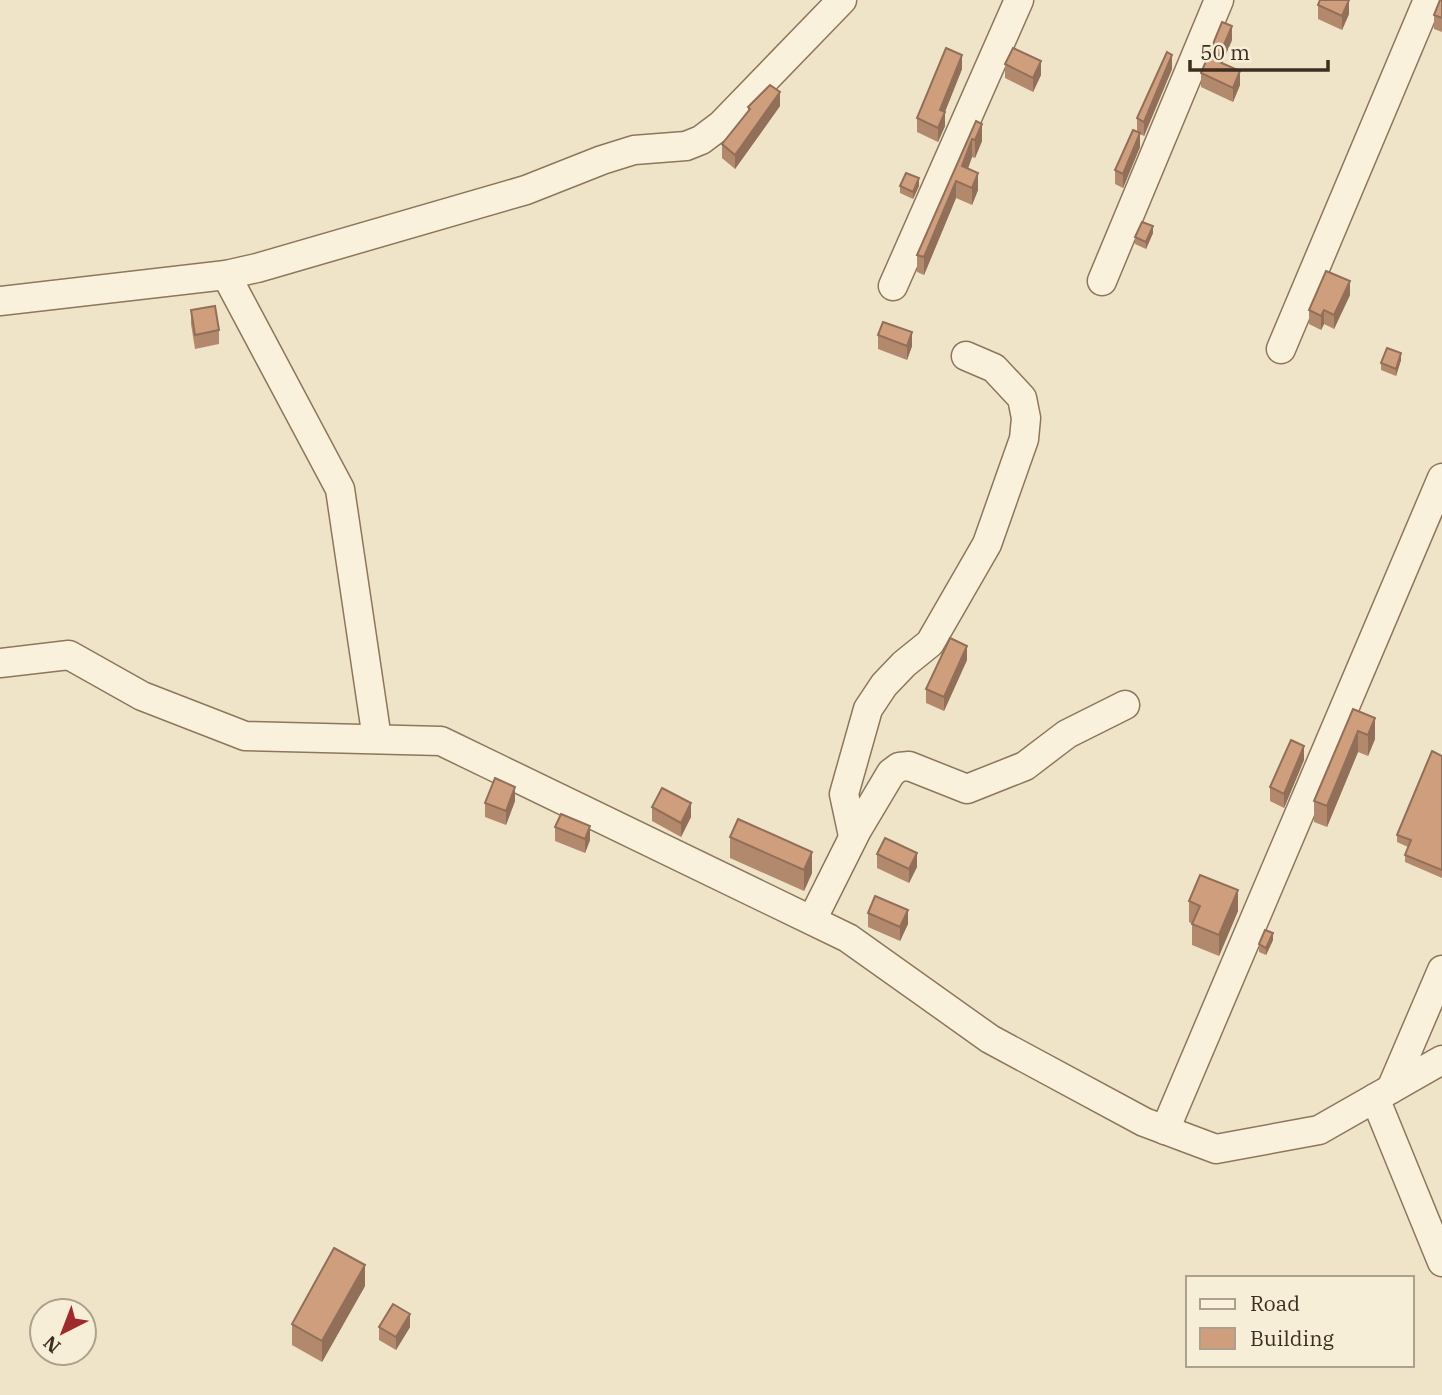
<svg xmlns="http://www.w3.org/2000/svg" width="1442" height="1395" font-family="'IBM Plex Serif',serif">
  <rect width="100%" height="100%" fill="#f0e4c8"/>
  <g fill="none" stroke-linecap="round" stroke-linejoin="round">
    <defs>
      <g id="minor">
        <path d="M226,275l114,214 37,250"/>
        <path d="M1102,281l117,-281"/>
        <path d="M893,286l126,-286"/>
        <path d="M0,301l226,-26 31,-7 269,-78 76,-30 32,-10 52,-4 15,-6 20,-15 121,-125"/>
        <path d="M1281,349l147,-349"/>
        <path d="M0,663l69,-8 73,41 103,40 196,5 407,197 142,101 154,83 72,27 103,-19 123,-70"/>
        <path d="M853,836l-9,-42 24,-85 16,-24 20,-21 26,-21 57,-99 37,-105 2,-21 -4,-20 -28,-30 -28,-12"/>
        <path d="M812,920l45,-90 34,-57 8,-6 10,-1 58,23 58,-23 42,-32 58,-29"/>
        <path d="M1391,1089l51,-119"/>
        <path d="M1375,1098l67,164"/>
        <path d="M1165,1130l277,-652"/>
      </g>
    </defs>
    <use href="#minor" stroke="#8d765c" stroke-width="31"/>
    <use href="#minor" stroke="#faf1dc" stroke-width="28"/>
  </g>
  <g fill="#b2896c">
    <path d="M1442,0v32l-8,-3v-14z"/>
    <path d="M1318,5l31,9 -7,16 -24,-11z"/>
    <path d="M1232,40l-10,23 18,22 -7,17 -32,-15v-14z"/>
    <path d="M1005,64l36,11 -8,17 -28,-14z"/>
    <path d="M962,69l-17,43v14l-7,16 -21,-10v-14z"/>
    <path d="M1172,69l-28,67 -4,-2v13l-17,41 -8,-4v-14l22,-39v-13z"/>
    <path d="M780,106l-45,63 -13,-11v-14l26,-31v-6z"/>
    <path d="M976,121l6,20 -7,17 -3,-1 -4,12 10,21 -6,15 -16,-7 -32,77 -7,-3v-17z"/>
    <path d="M900,186h19l-6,13 -13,-6z"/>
    <path d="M1153,233l-7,16 -11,-5v-7z"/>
    <path d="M1350,295l-16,34 -10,-5 -3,6 -12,-6v-14z"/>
    <path d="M191,310l28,20v14l-24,5 -4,-25z"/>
    <path d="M878,335l34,11 -5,14 -29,-11z"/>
    <path d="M1401,360l-5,16 -15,-6v-7z"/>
    <path d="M967,660l-23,51 -18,-8v-14z"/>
    <path d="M1353,709l22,30 -7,17 -10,-4 -31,75 -13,-5v-21z"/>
    <path d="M1442,756v122l-37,-16v-7l3,-8 -11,-5v-7z"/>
    <path d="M1304,760l-20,48 -14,-7v-14z"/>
    <path d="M515,801l-9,24 -21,-8v-14z"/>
    <path d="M652,807l39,10 -10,20 -29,-16z"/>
    <path d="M555,827l35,13 -5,13 -30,-12z"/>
    <path d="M730,837l82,36 -8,18 -74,-33z"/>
    <path d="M877,854l40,13 -8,16 -32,-15z"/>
    <path d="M1189,901l49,10 -19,45 -27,-11v-21l-3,-2z"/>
    <path d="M868,913l40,11 -8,17 -32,-14z"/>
    <path d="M1273,940l-7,15 -7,-3v-8z"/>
    <path d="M365,1286l-43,76 -30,-17v-21z"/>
    <path d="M379,1327h31l-14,23 -17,-10z"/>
  </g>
  <g fill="#916f58">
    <path d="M1349,0v14l-7,16v-14z"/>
    <path d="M1232,26v14l-15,35v-14z"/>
    <path d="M962,55v14l-22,55v-14z"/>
    <path d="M1172,55v14l-28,67v-14z"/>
    <path d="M1041,61v14l-8,17v-14z"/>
    <path d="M1240,71v14l-7,17v-14z"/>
    <path d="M780,92v14l-45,63v-14z"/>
    <path d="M945,112v14l-7,16v-14z"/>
    <path d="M982,124v17l-7,17v-18z"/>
    <path d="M1140,133v14l-17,41v-14z"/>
    <path d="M972,139v18l-10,27v-18z"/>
    <path d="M978,173v17l-6,15v-17z"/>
    <path d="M919,178v8l-6,13v-7z"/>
    <path d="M956,181v17l-32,77v-18z"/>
    <path d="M1153,226v7l-7,16v-7z"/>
    <path d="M1350,281v14l-16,34v-14z"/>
    <path d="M1324,310v14l-3,6v-14z"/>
    <path d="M912,332v14l-5,14v-14z"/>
    <path d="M1401,353v7l-5,16v-7z"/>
    <path d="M967,646v14l-23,51v-14z"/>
    <path d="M1375,718v21l-7,17v-21z"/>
    <path d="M1358,731v21l-31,75v-21z"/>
    <path d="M1304,746v14l-20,48v-14z"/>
    <path d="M515,787v14l-9,24v-14z"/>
    <path d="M691,803v14l-10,20v-14z"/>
    <path d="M590,826v14l-5,13v-14z"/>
    <path d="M812,852v21l-8,18v-21z"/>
    <path d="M917,853v14l-8,16v-14z"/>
    <path d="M1238,890v21l-19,45v-21z"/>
    <path d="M908,910v14l-8,17v-14z"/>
    <path d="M1273,933v7l-7,15v-7z"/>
    <path d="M365,1265v21l-43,76v-21z"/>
    <path d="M410,1314v13l-14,23v-13z"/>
  </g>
  <g fill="#cf9f7d" stroke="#916f58" stroke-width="2">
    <path d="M1320,0h29l-7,16 -24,-11z"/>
    <path d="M1440,0h2v18l-8,-3z"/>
    <path d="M1222,22l10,4 -15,35 23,10 -7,17 -32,-15z"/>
    <path d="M946,48l16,7 -22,55 5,2 -7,16 -21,-10z"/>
    <path d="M1013,48l28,13 -8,17 -28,-14z"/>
    <path d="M1167,52l5,3 -28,67 -7,-4z"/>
    <path d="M770,85l10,7 -45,63 -13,-11 28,-35 -2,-2z"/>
    <path d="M976,121l6,3 -7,16 -3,-1 -10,27 16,7 -6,15 -16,-7 -32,76 -7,-2z"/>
    <path d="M1133,130l7,3 -17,41 -8,-4z"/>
    <path d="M906,173l13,5 -6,14 -13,-6z"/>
    <path d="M1142,222l11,4 -7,16 -11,-5z"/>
    <path d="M1326,271l24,10 -16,34 -10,-5 -3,6 -12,-6z"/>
    <path d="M215,306l4,24 -24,5 -4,-25z"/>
    <path d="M883,322l29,10 -5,14 -29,-11z"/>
    <path d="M1387,348l14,5 -5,16 -15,-6z"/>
    <path d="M950,638l17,8 -23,51 -18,-8z"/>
    <path d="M1353,709l22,9 -7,17 -10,-4 -31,75 -13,-5z"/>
    <path d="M1291,740l13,6 -20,48 -14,-7z"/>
    <path d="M1432,751l10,5v114l-37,-15 6,-15 -14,-5z"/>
    <path d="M495,778l20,9 -9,24 -21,-8z"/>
    <path d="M662,788l29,15 -10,20 -29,-16z"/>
    <path d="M561,814l29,12 -5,13 -30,-12z"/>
    <path d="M738,819l74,33 -8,18 -74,-33z"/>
    <path d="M885,838l32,15 -8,16 -32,-15z"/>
    <path d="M1200,875l38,15 -19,45 -27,-11 8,-18 -11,-5z"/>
    <path d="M875,896l33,14 -8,17 -32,-14z"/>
    <path d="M1265,930l8,3 -7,15 -7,-4z"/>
    <path d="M334,1248l31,17 -43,76 -30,-17z"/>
    <path d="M393,1304l17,10 -14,23 -17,-10z"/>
  </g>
  <rect x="1186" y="1276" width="228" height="91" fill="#f7eed8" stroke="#ada18e" stroke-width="2"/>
  <rect x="1200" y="1299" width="35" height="10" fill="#faf1dc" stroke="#ada18e" stroke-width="2"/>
  <text x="1250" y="1311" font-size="21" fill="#3d2e20">Road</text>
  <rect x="1200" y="1328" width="35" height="21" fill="#cf9f7d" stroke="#ada18e" stroke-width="2"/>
  <text x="1250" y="1346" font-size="21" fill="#3d2e20">Building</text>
  <g transform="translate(63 1332) rotate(222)"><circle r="33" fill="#f7eed8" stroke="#ada18e" stroke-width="2"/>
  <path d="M0-5L12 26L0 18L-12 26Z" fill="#9e2a2b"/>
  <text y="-10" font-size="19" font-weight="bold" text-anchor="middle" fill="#3d2e20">N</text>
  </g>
  <path d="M1190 60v10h138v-10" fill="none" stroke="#3d2e20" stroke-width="3.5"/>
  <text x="1200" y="60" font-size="21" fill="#3d2e20" stroke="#f7eed8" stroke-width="5" paint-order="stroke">50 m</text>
</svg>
